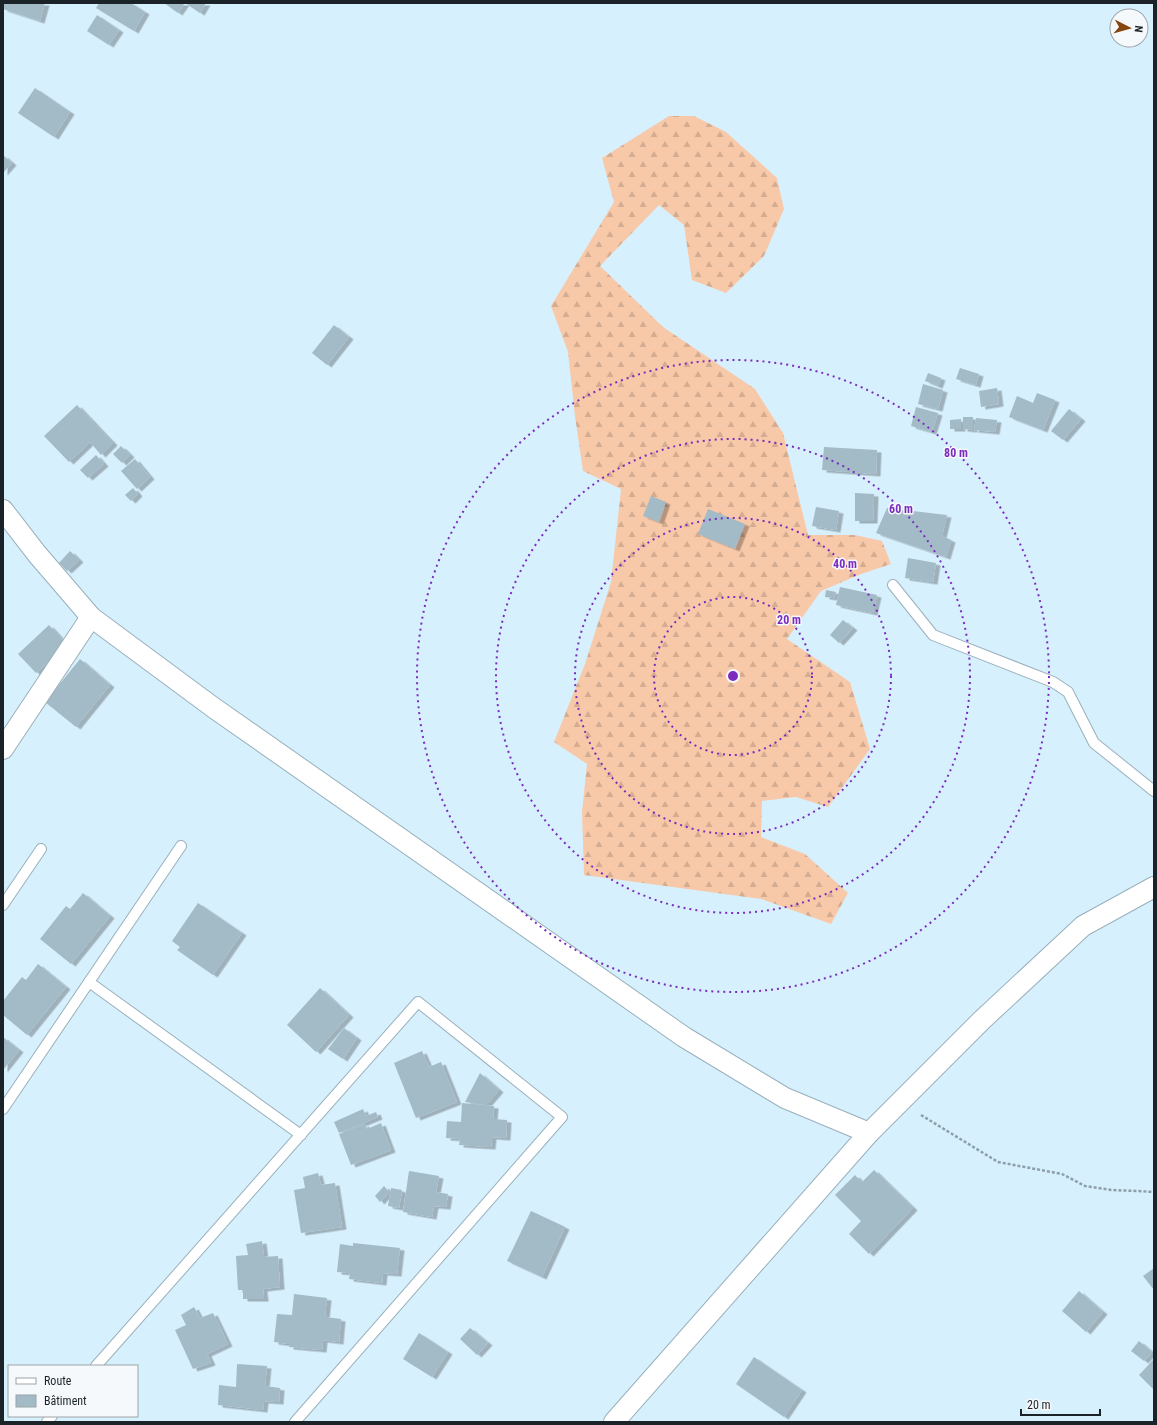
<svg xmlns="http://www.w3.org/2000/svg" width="1157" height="1425" font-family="'Roboto Condensed',sans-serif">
  <defs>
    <pattern id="forest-firs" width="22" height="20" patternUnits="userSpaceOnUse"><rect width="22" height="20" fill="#f8c9a9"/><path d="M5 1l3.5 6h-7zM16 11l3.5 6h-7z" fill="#d4ac91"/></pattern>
    <filter id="shadow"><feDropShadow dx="4.5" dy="2.5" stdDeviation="0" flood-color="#0004"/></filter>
  </defs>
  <rect width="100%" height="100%" fill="#d7f0fd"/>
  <path fill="url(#forest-firs)" d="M669,116h25l32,16 51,46 7,31 -20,47 -38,37 -34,-13 -8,-55 -25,-20 -59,61 63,61 92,62 28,44 25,102h47l27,6 9,23 -30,10 -40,17 -34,48 63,43 20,67 -42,58 -32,-10 -34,4 -1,36 44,17 43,39 -17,31 -70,-25 -177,-24 -2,-63 5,-48 -33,-22 31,-78 26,-82 10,-93 -38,-18 -8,-55 -7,-64 -17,-46 63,-104 -12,-44z"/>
  <g fill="#a3bac7" filter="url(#shadow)">
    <path d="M4,3h41l-5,18 -37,-12z"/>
    <path d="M99,3h32l14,9 -11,19 -38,-23z"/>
    <path d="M164,3h21l-7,10z"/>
    <path d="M185,3h21l-6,10z"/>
    <path d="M97,15l22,15 -10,15 -22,-14z"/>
    <path d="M35,88l35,24 -16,25 -36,-24z"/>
    <path d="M3,155l9,8 -9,10z"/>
    <path d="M334,325l15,12 -22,28 -15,-12z"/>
    <path d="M960,368l19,6 -3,11 -20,-6z"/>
    <path d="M928,373l13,5 -3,8 -13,-5z"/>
    <path d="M923,384l20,6 -5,19 -20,-5z"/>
    <path d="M997,388l2,16 -18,3 -2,-16z"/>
    <path d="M1037,393l18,7 -12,30 -34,-13 8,-21 16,7z"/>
    <path d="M77,405l36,38 -12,12 -11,-13 -21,20 -25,-26z"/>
    <path d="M916,407l22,6 -6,19 -21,-6z"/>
    <path d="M1069,409l12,10 -18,21 -12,-9z"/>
    <path d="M963,417h10v13l-10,-1z"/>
    <path d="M976,418l21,2 -2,12 -21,-2z"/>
    <path d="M961,419v10h-11v-9z"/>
    <path d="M121,446l9,9 -8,8 -9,-9z"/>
    <path d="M824,447l53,3 -1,24 -54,-4z"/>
    <path d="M96,455l8,9 -16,14 -8,-8z"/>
    <path d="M135,459l15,18 -13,12 -16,-18z"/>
    <path d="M133,488l5,6 -7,7 -6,-6z"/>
    <path d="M855,493l19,1 -1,27h-18z"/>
    <path d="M651,496l15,6 -7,20 -16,-6z"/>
    <path d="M816,507l23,4 -3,19 -24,-4z"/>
    <path d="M887,508l60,7 -5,21 9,4 -5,17 -70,-24z"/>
    <path d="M708,509l37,15 -10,25 -37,-15z"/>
    <path d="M70,551l9,9 -12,11 -8,-8z"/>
    <path d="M908,558l28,5 -3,19 -28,-4z"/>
    <path d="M840,587l37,8 -4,18 -37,-8z"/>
    <path d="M826,590l10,2 -2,6 -9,-1z"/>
    <path d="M843,620l10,8 -14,15 -9,-8z"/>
    <path d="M49,625l18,20 -31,28 -18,-19z"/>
    <path d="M80,659l30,26 -34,42 -31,-25z"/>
    <path d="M83,893l27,23 -39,48 -31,-25 26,-33 4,3z"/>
    <path d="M198,903l44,30 -29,42 -36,-25 3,-3 -8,-6z"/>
    <path d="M38,964l28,23 -39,48 -24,-20v-14l19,-24 4,3z"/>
    <path d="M320,988l29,27 -33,37 -29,-27z"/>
    <path d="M344,1028l13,10 -14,21 -15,-10z"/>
    <path d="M3,1037l16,13 -16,20z"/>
    <path d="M422,1051l7,16 12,-5 16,40 -41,16 -22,-55z"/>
    <path d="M480,1073l19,17 -13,15 -21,-3z"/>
    <path d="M462,1103l32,3 -1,13 14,1 -1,18 -14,-1 -1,10 -32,-2 1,-6 -14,-1 1,-17 14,1z"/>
    <path d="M363,1109l3,7 10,-4 2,5 -39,16 -5,-11z"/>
    <path d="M381,1123l10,27 -40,15 -12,-31 26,-10 2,5z"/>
    <path d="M874,1170l39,38 -44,46 -20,-20 12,-13 -26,-26 20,-20 7,7z"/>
    <path d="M409,1171l30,5 -3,16 12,2 -2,13 -12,-1 -2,11 -29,-5z"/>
    <path d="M318,1173l3,12 14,-2 7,44 -41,6 -7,-43 11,-2 -2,-11z"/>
    <path d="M384,1186l5,6 -9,10 -5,-6z"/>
    <path d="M391,1188l11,2 -3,18 -11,-2z"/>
    <path d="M531,1211l34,16 -23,50 -35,-16z"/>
    <path d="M262,1241l2,16 14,-1 2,31 -17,2 1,10h-21v-9h-5l-2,-34 12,-1 -2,-11z"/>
    <path d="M353,1243l47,5 -3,26 -14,-1 -1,10 -33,-4 1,-6 -13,-1 3,-28 13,2z"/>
    <path d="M1154,1268v22l-11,-14z"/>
    <path d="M1079,1291l24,21 -17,20 -24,-21z"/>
    <path d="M294,1294l33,4 -2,19 16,2 -2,23 -16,-2 -1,10 -33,-3v-3l-15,-2 3,-28 15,1z"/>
    <path d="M194,1307l6,11 13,-5 15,31 -21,10 4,9 -18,6 -18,-39 11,-5 -5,-10z"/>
    <path d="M470,1328l18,15 -11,12 -17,-16z"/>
    <path d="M419,1333l29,19 -16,25 -29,-18z"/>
    <path d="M1139,1341l13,11 -8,9 -13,-10z"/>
    <path d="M754,1357l48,33 -18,27 -48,-33z"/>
    <path d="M1154,1359v31l-15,-15z"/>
    <path d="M237,1364l30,2 -2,20 15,2 -1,14 -15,-1 -1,9 -45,-5 1,-20 17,2z"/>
  </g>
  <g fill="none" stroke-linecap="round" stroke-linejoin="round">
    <defs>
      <g id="service">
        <path d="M893,585l40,50 120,47 15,10 26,51 60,48"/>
        <path d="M3,905l38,-56"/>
        <path d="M89,982l212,153"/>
        <path d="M3,1109l178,-263"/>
        <path d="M96,1366l322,-364 144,115 -267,305"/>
        <path d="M47,1422l5,-6"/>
      </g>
      <g id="minor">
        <path d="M3,510l34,44 54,63 123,91 470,329 101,61 84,35"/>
        <path d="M3,749l88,-132"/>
        <path d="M614,1422l255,-289 113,-113 101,-94 71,-39"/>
      </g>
    </defs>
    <use href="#service" stroke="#99b0bc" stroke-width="12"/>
    <use href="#minor" stroke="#99b0bc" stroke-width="22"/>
    <path stroke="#8d9fa9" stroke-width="2.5" stroke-dasharray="3 2" stroke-linecap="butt" d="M921,1115l77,47 64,12 23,12 26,4 26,1 17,1"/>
    <use href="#service" stroke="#fff" stroke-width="10"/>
    <use href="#minor" stroke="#fff" stroke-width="20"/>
  </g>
  <g fill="none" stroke="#7b2cbf" stroke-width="2" stroke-dasharray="2 4">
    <circle cx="733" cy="676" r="79"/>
    <circle cx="733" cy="676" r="158"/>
    <circle cx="733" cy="676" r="237"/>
    <circle cx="733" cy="676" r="316"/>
  </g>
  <circle cx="733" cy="676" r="6" fill="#7b2cbf" stroke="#f5f9fc" stroke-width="2"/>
  <g font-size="12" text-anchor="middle" font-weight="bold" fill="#7b2cbf" stroke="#f5f9fc" stroke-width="3" stroke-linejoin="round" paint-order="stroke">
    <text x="956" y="457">80 m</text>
    <text x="901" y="513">60 m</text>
    <text x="845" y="568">40 m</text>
    <text x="789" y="624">20 m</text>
  </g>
  <rect width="1157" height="1425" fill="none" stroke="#1b2328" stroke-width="8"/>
  <rect x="8" y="1365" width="130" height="52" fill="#f5f9fc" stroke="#9ea3a7"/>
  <rect x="16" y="1378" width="20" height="6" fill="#ffffff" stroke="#9ea3a7"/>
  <text x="44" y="1385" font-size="12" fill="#1b2328">Route</text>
  <rect x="16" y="1395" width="20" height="12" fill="#a3bac7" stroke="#9ea3a7"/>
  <text x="44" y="1405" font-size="12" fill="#1b2328">Bâtiment</text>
  <g transform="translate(1129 28) rotate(96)"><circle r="19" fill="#f5f9fc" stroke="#9ea3a7"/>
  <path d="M0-3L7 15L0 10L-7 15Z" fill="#86460d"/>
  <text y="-6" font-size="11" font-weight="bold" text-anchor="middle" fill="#1b2328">N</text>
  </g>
  <path d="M1021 1409v6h79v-6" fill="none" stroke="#1b2328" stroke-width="2"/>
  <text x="1027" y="1409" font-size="12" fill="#1b2328" stroke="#f5f9fc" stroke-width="3" paint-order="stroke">20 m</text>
</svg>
